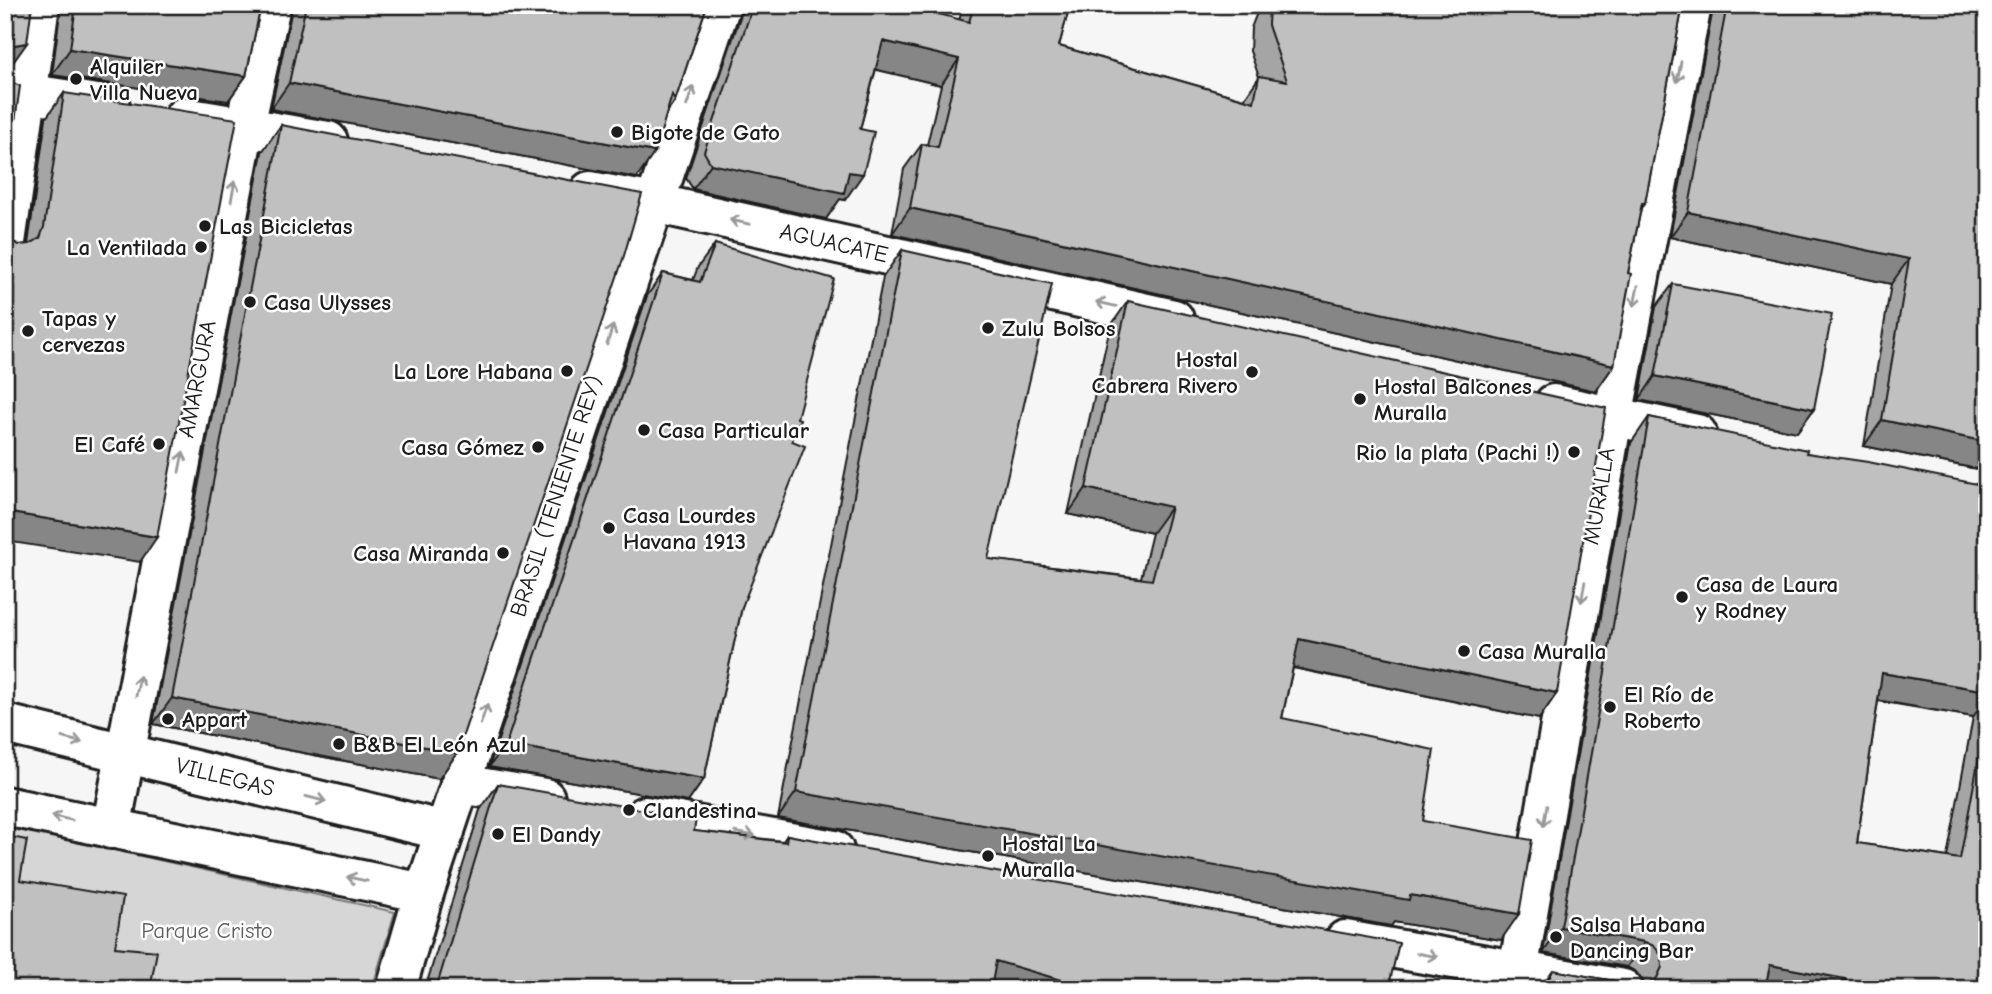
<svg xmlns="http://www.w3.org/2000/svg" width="1992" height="994" font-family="'Comic Neue',sans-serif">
  <rect width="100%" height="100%" fill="#f6f6f6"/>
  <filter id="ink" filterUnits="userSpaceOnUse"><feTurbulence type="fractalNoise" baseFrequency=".0143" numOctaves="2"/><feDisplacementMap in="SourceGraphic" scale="14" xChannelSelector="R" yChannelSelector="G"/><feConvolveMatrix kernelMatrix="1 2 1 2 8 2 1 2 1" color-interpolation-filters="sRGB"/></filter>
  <g filter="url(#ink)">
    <path fill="#d6d6d6" stroke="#797979" stroke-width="2" d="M5,826l390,86 -23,77h-235l-132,-83z"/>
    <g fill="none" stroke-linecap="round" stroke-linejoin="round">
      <defs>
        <g id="street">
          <path d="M5,90l105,16"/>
          <path d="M184,117l144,24"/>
          <path d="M590,191l64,12 520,116"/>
          <path d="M5,249l35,-244"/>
          <path d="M1554,404l143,30"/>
          <path d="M5,724l440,107"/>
          <path d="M461,784l84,14"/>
          <path d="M5,806l419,87"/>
          <path d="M645,816l189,34"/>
          <path d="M111,829l134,-703 26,-121"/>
          <path d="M1345,940l278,49"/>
          <path d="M396,989l28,-96 297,-888"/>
          <path d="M1515,989l98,-572 79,-412"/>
        </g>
      </defs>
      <use href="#street" stroke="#1c1c1c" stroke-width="44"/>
      <use href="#street" stroke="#fff" stroke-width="38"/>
    </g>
    <g fill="#a5a5a5" stroke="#1c1c1c" stroke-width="2" fill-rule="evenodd">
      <path d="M61,5h200l-15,71 -18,25 -176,-26z"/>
      <path d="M292,5h415l-32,96 -8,12 -30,65 -366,-69 21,-100z"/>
      <path d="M742,5h164l53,15 5,-15h106l-11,41 185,53 15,-22 -9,-26 1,-23 9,-23h423l-38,198 -4,5 -13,65 -14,92 -18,26 -704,-157 12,-65 18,-25 5,1 14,-60 -65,-16 -16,60 -15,71 -5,-1 -14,20 -133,-30 -7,-11 56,-167z"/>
      <path d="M1713,5h274v466l-123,-25 27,-162 -221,-47 43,-228z"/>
      <path d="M64,93l76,469 -131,-322 10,5 9,-1 18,-126z"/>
      <path d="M281,125l176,628 -18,26 -286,-55 109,-572z"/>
      <path d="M715,244l82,174 -5,23 -50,166 -38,172 -16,23 -199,-35 158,-471 16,-23 30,7 5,-13z"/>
      <path d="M902,250l86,309 153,19 11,-45 -84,-19 42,-187 18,-26 429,392 -18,26 -246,-51 -11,50 141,103 78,119 -107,-18 -3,4 -613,-108 105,-541z"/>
      <path d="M1673,284l141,125 -17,23 -158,-32 17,-93z"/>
      <path d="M1649,417l157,36 181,33v503h-448l14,-19 84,15h7l-1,-4 -7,-9 -9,-5 -84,-14 88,-510zM1878,701l95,16 -26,140 -90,-14z"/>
      <path d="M498,784l196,47 89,10 4,-6 603,146 44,8h-1009l55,-179z"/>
    </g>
    <g fill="#868686" stroke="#1c1c1c" stroke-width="2">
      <path d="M883,41l76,18 -18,26 -76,-18z"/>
      <path d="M27,43l-18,25 -4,1v-17l9,-7z"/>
      <path d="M70,49l176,27 -18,25 -176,-26z"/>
      <path d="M289,83l366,69 -18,26 -366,-69z"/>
      <path d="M711,164l138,8 14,2 -18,26 -5,-1 -14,20 -133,-30z"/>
      <path d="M910,208l704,157 -18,26 -704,-157z"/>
      <path d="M1688,212l221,47 -18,25 -221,-47z"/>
      <path d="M1655,376l159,33 -17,23 -158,-32z"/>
      <path d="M1882,420l105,22v29l-123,-25z"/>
      <path d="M1086,488l85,19 -19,26 -84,-19z"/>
      <path d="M5,512l152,25 -17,25 -135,-21z"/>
      <path d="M1299,639l258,54 -18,26 -258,-54z"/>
      <path d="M1882,673l105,18v6l-14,20 -108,-19z"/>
      <path d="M172,698l285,55 -18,26 -286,-55z"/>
      <path d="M506,744l198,35 -16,23 -199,-35z"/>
      <path d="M796,792l614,103 109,19 -18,26 -107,-18 -3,4 -613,-108z"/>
      <path d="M1561,927l84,15 -18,25 -84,-14z"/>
      <path d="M996,961l96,28h-105z"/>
      <path d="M1770,965l76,14 -7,10h-86z"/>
    </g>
    <g fill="#c0c0c0" stroke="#1c1c1c" stroke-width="2">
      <path d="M5,5h27l-5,38 -13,2 -9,7z"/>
      <path d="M76,5h185l-15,71 -176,-27z"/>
      <path d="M306,5h401l-32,96 -3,-6 -17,57 -366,-69z"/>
      <path d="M753,5h153l63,17 5,-17h96l-11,41 195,56 5,-26 28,5 -19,-56 1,-20h414l-38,198h-3l-14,70 3,1 -17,91 -704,-157 12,-64 16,3 21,-88 -76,-18 -23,88 14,3 -11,42 -14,-2 -5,21 -133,-29 -7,-12z"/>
      <path d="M1727,5h260v437l-105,-22 27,-161 -221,-47z"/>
      <path d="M5,76l4,5 11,5 -15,106z"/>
      <path d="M64,93l173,26 -80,418 -152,-25v-277l4,5 10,5 11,-1 10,-6 4,-11z"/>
      <path d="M281,125l361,69 -19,65 -166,494 -285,-55z"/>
      <path d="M715,244l119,35 -37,139 3,1 -8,22 13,5 -63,161 -38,172 -198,-35 157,-471 37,9z"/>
      <path d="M902,250l150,34 -64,275 164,21 19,-73 -85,-19 42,-187 478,107 -49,285 -258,-54 -17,79 152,32 -11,71 109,19 -13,74 -109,-19 -1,5 -613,-108z"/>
      <path d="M1673,284l159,30 -18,95 -159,-33z"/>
      <path d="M1649,417l158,33 -1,3 62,9 119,24v205l-105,-18 -25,170 103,16 27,-145v275h-143l2,-10 -76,-14 -5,24h-223l2,-7 6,-5 3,-7 84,15 11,-1 9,-6 5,-11 -1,-12 -7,-9 -9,-4 -84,-15z"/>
      <path d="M498,784l198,35 -2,12 92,11 1,-7 612,108 -9,38 44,8h-342l-96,-28 -5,28h-555z"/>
      <path d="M5,836l22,4 -7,40 103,17 -8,50 42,4 -7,38h-145z"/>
    </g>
    <defs><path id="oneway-shaft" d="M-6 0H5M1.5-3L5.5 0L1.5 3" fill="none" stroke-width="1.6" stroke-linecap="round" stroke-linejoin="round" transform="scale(1.75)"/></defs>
    <g stroke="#999">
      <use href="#oneway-shaft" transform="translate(1679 72) rotate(101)"/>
      <use href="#oneway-shaft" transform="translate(690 96) rotate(-71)"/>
      <use href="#oneway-shaft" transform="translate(233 191) rotate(-79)"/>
      <use href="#oneway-shaft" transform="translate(740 222) rotate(-167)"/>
      <use href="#oneway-shaft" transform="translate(1636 296) rotate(101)"/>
      <use href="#oneway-shaft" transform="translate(1106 304) rotate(-167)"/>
      <use href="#oneway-shaft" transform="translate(610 335) rotate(-72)"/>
      <use href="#oneway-shaft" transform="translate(181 462) rotate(-79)"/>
      <use href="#oneway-shaft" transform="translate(1583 592) rotate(100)"/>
      <use href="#oneway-shaft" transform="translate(138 686) rotate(-79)"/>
      <use href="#oneway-shaft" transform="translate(484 714) rotate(-72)"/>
      <use href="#oneway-shaft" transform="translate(72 740) rotate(14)"/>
      <use href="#oneway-shaft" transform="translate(316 799) rotate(14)"/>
      <use href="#oneway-shaft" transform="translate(1545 816) rotate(100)"/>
      <use href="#oneway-shaft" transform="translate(62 818) rotate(-167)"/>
      <use href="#oneway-shaft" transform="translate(745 834) rotate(10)"/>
      <use href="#oneway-shaft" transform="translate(357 879) rotate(-168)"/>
      <use href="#oneway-shaft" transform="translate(1427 955) rotate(10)"/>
    </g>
  </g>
  <g fill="#1c1c1c" stroke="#fff" stroke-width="2.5">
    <circle cx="76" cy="79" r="7"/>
    <circle cx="617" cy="132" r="7"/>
    <circle cx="205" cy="226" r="7"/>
    <circle cx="201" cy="247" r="7"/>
    <circle cx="250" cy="302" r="7"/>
    <circle cx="988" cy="328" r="7"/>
    <circle cx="28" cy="331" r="7"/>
    <circle cx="567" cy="371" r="7"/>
    <circle cx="1252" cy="372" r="7"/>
    <circle cx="1360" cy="399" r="7"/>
    <circle cx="644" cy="430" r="7"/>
    <circle cx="159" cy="444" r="7"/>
    <circle cx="538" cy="447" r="7"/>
    <circle cx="1574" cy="452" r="7"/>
    <circle cx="609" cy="528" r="7"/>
    <circle cx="503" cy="553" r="7"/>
    <circle cx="1682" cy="597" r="7"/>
    <circle cx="1464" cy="651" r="7"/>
    <circle cx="1610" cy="707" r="7"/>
    <circle cx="168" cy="719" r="7"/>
    <circle cx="339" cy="744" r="7"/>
    <circle cx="629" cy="810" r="7"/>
    <circle cx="498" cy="834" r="7"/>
    <circle cx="988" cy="856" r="7"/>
    <circle cx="1556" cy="937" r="7"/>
  </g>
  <g text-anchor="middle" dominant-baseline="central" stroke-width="5" stroke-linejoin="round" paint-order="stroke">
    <g font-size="23" font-weight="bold" fill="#1c1c1c" stroke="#fff" text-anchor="start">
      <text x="90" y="66">Alquiler<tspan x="90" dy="26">Villa Nueva</tspan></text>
      <text x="631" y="132">Bigote de Gato</text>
      <text x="219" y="226">Las Bicicletas</text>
      <text x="187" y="247" text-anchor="end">La Ventilada</text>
      <text x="264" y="302">Casa Ulysses</text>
      <text x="42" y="318">Tapas y<tspan x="42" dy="26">cervezas</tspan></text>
      <text x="1002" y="328">Zulu Bolsos</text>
      <text x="1238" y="359" text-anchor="end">Hostal<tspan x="1238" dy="26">Cabrera Rivero</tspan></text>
      <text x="553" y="371" text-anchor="end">La Lore Habana</text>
      <text x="1374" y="386">Hostal Balcones<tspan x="1374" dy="26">Muralla</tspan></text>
      <text x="658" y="430">Casa Particular</text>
      <text x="145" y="444" text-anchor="end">El Café</text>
      <text x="524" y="447" text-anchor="end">Casa Gómez</text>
      <text x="1560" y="452" text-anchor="end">Rio la plata (Pachi !)</text>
      <text x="623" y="515">Casa Lourdes<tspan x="623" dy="26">Havana 1913</tspan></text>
      <text x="489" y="553" text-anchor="end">Casa Miranda</text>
      <text x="1696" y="584">Casa de Laura<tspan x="1696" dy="26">y Rodney</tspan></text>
      <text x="1478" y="651">Casa Muralla</text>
      <text x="1624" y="694">El Río de<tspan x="1624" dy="26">Roberto</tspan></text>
      <text x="182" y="719">Appart</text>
      <text x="353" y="744">B&amp;B El León Azul</text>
      <text x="643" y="810">Clandestina</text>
      <text x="512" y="834">El Dandy</text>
      <text x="1002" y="843">Hostal La<tspan x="1002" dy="26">Muralla</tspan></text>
      <text x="1570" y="924">Salsa Habana<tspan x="1570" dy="26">Dancing Bar</tspan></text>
    </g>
    <g font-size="23" fill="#1c1c1c" stroke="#fff">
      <text transform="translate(834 243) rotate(13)">AGUACATE</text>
      <text transform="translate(197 379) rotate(-79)">AMARGURA</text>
      <text transform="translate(556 496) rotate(-72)">BRASIL (TENIENTE REY)</text>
      <text transform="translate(1599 496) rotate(-80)">MURALLA</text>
      <text transform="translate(225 777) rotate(14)">VILLEGAS</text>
    </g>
    <g font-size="23" fill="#5d5d5d" stroke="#fff">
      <text x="207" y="930">Parque Cristo</text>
    </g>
  </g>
  <rect width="1992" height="994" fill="none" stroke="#fff" stroke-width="28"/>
  <rect x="14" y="14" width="1964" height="966" fill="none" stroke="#1c1c1c" stroke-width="2.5" filter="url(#ink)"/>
</svg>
